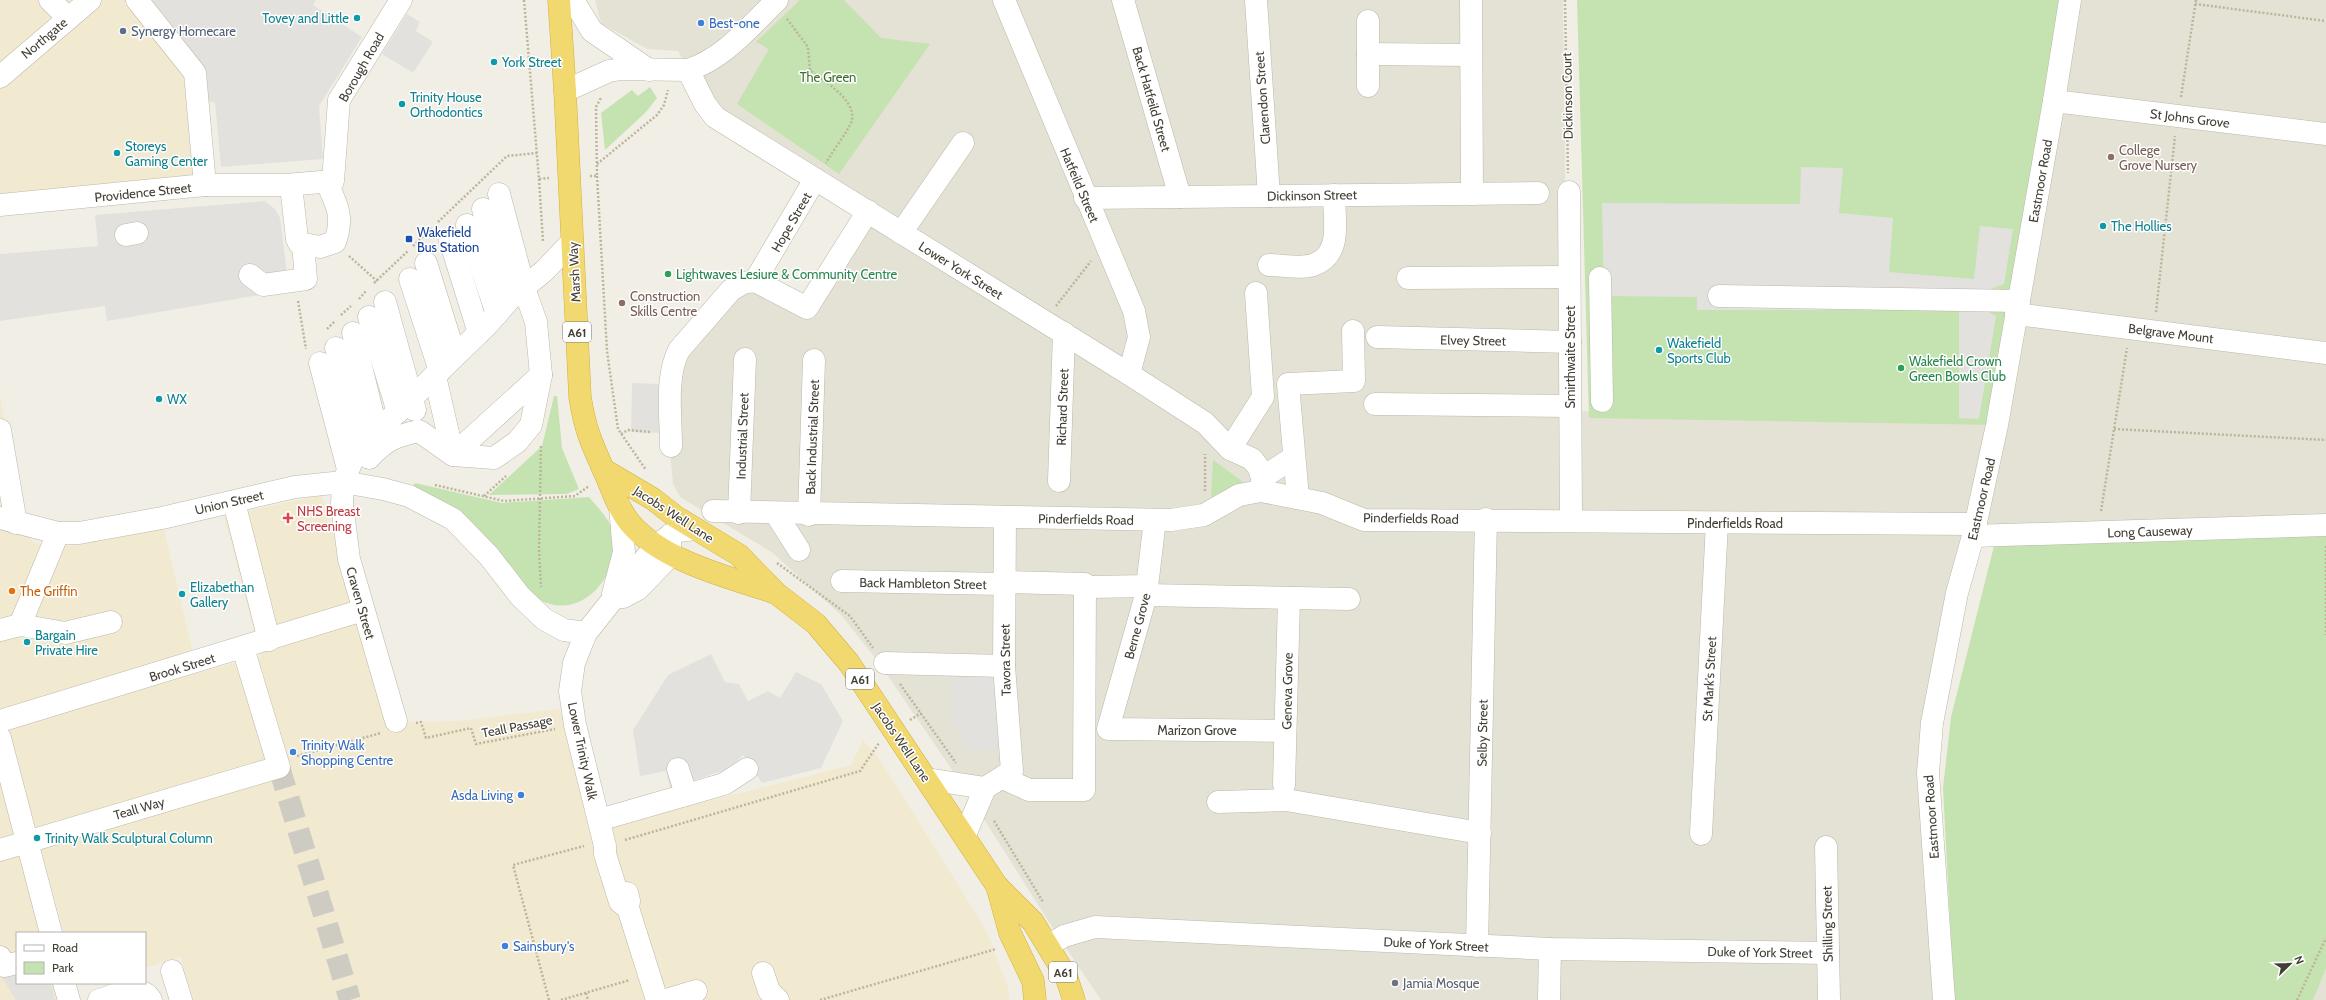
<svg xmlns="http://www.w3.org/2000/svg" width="2326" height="1000" font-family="Cabin,sans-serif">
  <rect width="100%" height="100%" fill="#f1efe5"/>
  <g fill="#e4e2d4">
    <path d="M595,0h968l5,411 427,8 -65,298 13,283h-842l-47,-70 -93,-147 -82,-120 -37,-47 -69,-63 -93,-56 -7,-13 -4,-44 8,-96 52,-60 77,17 60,-96 -153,-94 -35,-60 -31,-2 -46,-26z"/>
    <path d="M2070,0h256v525l-353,11z"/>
    <path d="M2326,969v31h-13z"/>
  </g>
  <g fill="#f2e9d1">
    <path d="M0,0h146l56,70 10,109 -212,16z"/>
    <path d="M0,396l24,136 11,11 33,3 96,-17 30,128 -194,58z"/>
    <path d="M322,495l66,231 16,-4 53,-1 103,-12 30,122 261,-66 12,-25 16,18 106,170 23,59 2,13h-817l-12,-43 -36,11v-35h-81l-56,-205 222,-64 31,-6 -37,-142z"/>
    <path d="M0,763l44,170h-27v50h40l5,17h-62z"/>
  </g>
  <g fill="#c5e2b1">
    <path d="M800,0h44l37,38 49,6 -91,130 -102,-70 32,-55 -13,-7z"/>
    <path d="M1577,0h493l-73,425 -408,-7z"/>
    <path d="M650,87l7,11 -11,14 -41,38 -4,-37 31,-23 6,6z"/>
    <path d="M554,396h3l5,52 17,41 -12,5 -78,1 53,-49z"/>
    <path d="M1213,460l30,22 -32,15z"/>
    <path d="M415,483l87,20 87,-6c9,11 22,23 25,38 6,42 -34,88 -76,64l-125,-113z"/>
    <path d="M2326,532v437l-13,31h-359l-11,-212 8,-71 43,-171z"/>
  </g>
  <g fill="#e2e1dd">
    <path d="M146,0h170l-3,5 49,32 -43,69 4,53 -102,8 -6,-65h-10z"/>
    <path d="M407,14l13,8 -4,9 17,11 -20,31 -31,-19z"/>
    <path d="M1801,167l42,1 -4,45 54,5 -4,54 85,7 6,-53 33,3 -9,55 -19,7 -2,18 13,7 -17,103 -20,-1v-108h-262v-13l-93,-1 -2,-93 198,1z"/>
    <path d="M265,201l10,8 5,9 9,72 -182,31 -2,-15 -105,15v-67l98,-8 -3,-31z"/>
    <path d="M632,383l30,1 -1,49 -30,-1z"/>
    <path d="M711,654l14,28 14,2 9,17 20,-10 12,7 16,-26 25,12 22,37 -22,47 -59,15 -19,-28 -12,13 -61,20 -4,-17 -26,5 -7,-46 35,-55z"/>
    <path d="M1003,675l8,73 -49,3 -1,-20 -7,1 -4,-54z"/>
    <path d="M17,971v12h34l4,17h-39l-15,-24z"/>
  </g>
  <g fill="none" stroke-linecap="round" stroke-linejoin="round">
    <path stroke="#ceccc2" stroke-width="22" stroke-dasharray="22 11" stroke-linecap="butt" d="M279,767l71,233"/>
    <defs>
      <g id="minor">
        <path d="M50,0l18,18"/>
        <path d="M137,0l58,73 10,112"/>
        <path d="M573,0l19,31 57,39"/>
        <path d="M1004,0l130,311 5,26 -10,37"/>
        <path d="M1123,0l57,197"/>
        <path d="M1256,0l13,196"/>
        <path d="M1471,0l1,194"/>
        <path d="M1368,21v65"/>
        <path d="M1368,54l103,1"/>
        <path d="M688,70l17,34 10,13 414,257 76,49 25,26 22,10 7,9 3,10 -1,13"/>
        <path d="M0,77l90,-77"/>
        <path d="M565,91l44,-20 12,-2 67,1c36,-11 63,-45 89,-70"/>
        <path d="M2054,101l272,33"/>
        <path d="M815,179l-60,102 52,27 61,-97"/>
        <path d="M291,185l6,54 2,4 21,4 15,-5c9,-26 2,-37 -9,-61"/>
        <path d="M1569,192l2,329"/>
        <path d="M1085,198l453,-5"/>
        <path d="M0,205l205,-20h81l47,-4 6,-81 62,-100"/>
        <path d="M483,209l27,90"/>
        <path d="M467,225l30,89"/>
        <path d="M901,233l62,-90"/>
        <path d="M126,235l11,-2"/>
        <path d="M450,240l29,93"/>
        <path d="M426,263l29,93"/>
        <path d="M1269,265c13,0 32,4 44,0 30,-10 21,-45 21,-70"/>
        <path d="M250,275l13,10 43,-6 -3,-35"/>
        <path d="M1408,278l161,-1"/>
        <path d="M1600,278l2,123"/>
        <path d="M410,279l30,92"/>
        <path d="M1719,296l300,5"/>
        <path d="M385,302l30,108"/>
        <path d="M2016,314l310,39"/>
        <path d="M369,317l29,95"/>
        <path d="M353,333l24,99"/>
        <path d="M1377,337l193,5"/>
        <path d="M336,348l26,98"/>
        <path d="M320,363l28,106"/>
        <path d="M435,376l18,79 41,3 23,-16 14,-17 10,-50"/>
        <path d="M1375,404l195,2"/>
        <path d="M0,430l16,93"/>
        <path d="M671,446c0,-30 -6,-69 8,-96l52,-60 12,-7 12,-2"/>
        <path d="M1230,449l33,-52 -7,-104"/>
        <path d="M369,458c17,-18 26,-22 50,-27l34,24 88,-80 -5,-53 -12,-34 -25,-94"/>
        <path d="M1262,478l32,-21"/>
        <path d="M1059,481l5,-148"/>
        <path d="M1298,498l-10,-114 66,-3 -1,-50"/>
        <path d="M234,502l35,138"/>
        <path d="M713,511l458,9 33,-5 35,-20 22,-4 61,12 42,17 612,4"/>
        <path d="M739,513l6,-154"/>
        <path d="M776,514l23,36"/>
        <path d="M809,515l5,-155"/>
        <path d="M0,518l58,15h21l83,-15 133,-31 48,-5 40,7 26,7 44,23 36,37 31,40 24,23 20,11 22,3"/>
        <path d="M1155,520l-9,75 -38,134 177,2"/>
        <path d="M1973,536l353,-11"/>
        <path d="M842,581l162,3"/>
        <path d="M1092,587l55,-1"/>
        <path d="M613,594l11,-42 -4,-45"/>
        <path d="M1146,595l203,4"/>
        <path d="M623,597l15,-8 29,-30 3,-5v-19"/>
        <path d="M20,625l45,8 46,-11"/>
        <path d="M0,630l20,-5 38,-92"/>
        <path d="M885,663l119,3"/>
        <path d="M0,721l363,-111"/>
        <path d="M396,721l-47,-162 -7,-54 1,-23 13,-30 132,-128 22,-25 34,-28 28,-29"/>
        <path d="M0,738l51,195"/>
        <path d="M678,769l8,25"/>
        <path d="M1003,778l26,12h55l1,-206 -81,-2"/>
        <path d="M927,779l58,9"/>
        <path d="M1284,785l5,-187"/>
        <path d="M1218,802l68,-2 194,33"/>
        <path d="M599,820l125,-36 23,-15"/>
        <path d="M1701,834l16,-311"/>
        <path d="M965,835l20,-47 27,-17 -8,-105 1,-149"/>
        <path d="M1826,847l3,153"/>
        <path d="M0,850l279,-83 -36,-119"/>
        <path d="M627,893l2,8 -1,7 29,92"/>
        <path d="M628,908l-8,-6 -15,-48v-8l-30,-121 -5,-34 4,-28 12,-30 70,-88 22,-14 17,-2"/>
        <path d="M1048,946l16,-10 31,-9 455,22 278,4"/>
        <path d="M1477,946l9,-427"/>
        <path d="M0,957l4,9 13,-3"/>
        <path d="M172,971l9,29"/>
        <path d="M763,973l6,18 9,9"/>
        <path d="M64,983l5,17"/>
        <path d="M99,1000c15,-4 42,-18 52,0"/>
        <path d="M666,1000l30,-9"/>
        <path d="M1549,1000l1,-51"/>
        <path d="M1944,1000l-16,-227 4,-50 25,-130 16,-57 24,-111 57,-324 16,-101"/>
      </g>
      <g id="highway">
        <path d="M559,0l6,91 15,306c5,32 11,45 24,74 8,17 14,38 26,52 32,38 98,54 143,69"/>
        <path d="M604,470l49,29 23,18 63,38 37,38 40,31 33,39 148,223 36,36 33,54 8,24"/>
        <path d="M997,886l13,47 23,48 2,19"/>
      </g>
    </defs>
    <use href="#minor" stroke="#bbb8a9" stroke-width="23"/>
    <use href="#highway" stroke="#d0b040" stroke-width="23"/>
    <g stroke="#bcb59b" stroke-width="2.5" stroke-dasharray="2 2" stroke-linecap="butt">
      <path d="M524,0l15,179 10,-1"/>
      <path d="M1565,0l3,173"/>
      <path d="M2195,4l131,17"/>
      <path d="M787,19l21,28 2,23c13,11 46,29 42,50 -2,9 -21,33 -26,43"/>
      <path d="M2181,97l15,-97"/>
      <path d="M597,164l60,-49 7,-10 4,-15"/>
      <path d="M590,176h7l-1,-69 5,-9"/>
      <path d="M597,176l10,175 11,78 28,41"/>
      <path d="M539,179l4,63"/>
      <path d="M438,222l69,-66 30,-3"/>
      <path d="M413,246l20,-19"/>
      <path d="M349,256l28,25"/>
      <path d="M374,283l34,-32"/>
      <path d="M359,299l7,-8"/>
      <path d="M298,301l8,48"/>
      <path d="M1056,306l35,-45"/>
      <path d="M2156,312l19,-176"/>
      <path d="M341,315l10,-9"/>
      <path d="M327,329l8,-8"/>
      <path d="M2114,429l212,11"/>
      <path d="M621,434l7,-4 22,2"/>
      <path d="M541,446l-2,106 2,35"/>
      <path d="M435,485l69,16 71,-5 14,-10"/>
      <path d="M1205,491v-37"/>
      <path d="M484,496l22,-20"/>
      <path d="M2101,511l26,-163"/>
      <path d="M2326,546v89"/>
      <path d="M777,563l73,53 23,32"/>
      <path d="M900,684l56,79"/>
      <path d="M910,720l11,-7"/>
      <path d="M416,723l5,-1 5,16 45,-10 5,16 79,-15"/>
      <path d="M297,756l84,-23"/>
      <path d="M994,821l49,81"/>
      <path d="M625,840l235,-69 19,-28"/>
      <path d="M586,993l2,7"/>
      <path d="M549,1000l-36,-135 71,-19"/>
      <path d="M561,1000l69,-20"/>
      <path d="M820,1000l176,-51"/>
      <path d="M2297,1000l29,-62"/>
    </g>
    <use href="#minor" stroke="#fff" stroke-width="22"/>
    <use href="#highway" stroke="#f2d96f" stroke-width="22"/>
  </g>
  <g fill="#0f9aa8" stroke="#fff" stroke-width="1.5">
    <circle cx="357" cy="18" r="4"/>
    <circle cx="494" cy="62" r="4"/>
    <circle cx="402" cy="104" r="4"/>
    <circle cx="117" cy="153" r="4"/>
    <circle cx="2103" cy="226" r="4"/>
    <circle cx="1659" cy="350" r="4"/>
    <circle cx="159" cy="399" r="4"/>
    <circle cx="182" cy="594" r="4"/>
    <circle cx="27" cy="642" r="4"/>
    <circle cx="37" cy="838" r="4"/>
  </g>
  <g fill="#3f7fe0" stroke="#fff" stroke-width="1.5">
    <circle cx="701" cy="23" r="4"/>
    <circle cx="293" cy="752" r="4"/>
    <circle cx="521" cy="795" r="4"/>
    <circle cx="505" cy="946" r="4"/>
  </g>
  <circle fill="#5c6f8a" stroke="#fff" stroke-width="1.5" cx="123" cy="31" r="4"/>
  <g fill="#8d6e63" stroke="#fff" stroke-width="1.5">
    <circle cx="2111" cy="157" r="4"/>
    <circle cx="622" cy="303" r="4"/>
  </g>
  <rect fill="#1a4fb4" stroke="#fff" stroke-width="1.5" x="405" y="235" width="8" height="8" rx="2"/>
  <g fill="#2e9e5b" stroke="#fff" stroke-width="1.5">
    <circle cx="668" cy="274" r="4"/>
    <circle cx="1901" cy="368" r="4"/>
  </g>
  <path fill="#e0444e" stroke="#fff" stroke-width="1.5" d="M286 512h4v4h4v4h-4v4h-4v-4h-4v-4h4z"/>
  <circle fill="#e8710a" stroke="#fff" stroke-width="1.5" cx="12" cy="591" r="4"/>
  <circle fill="#6b7280" stroke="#fff" stroke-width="1.5" cx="1395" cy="983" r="4"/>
  <g text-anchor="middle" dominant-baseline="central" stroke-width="3" stroke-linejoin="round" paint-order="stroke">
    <g fill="#fff" stroke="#7b7972" stroke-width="1">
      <rect x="563" y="322" width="28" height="20" rx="3"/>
      <rect x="846" y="669" width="28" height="20" rx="3"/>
      <rect x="1049" y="962" width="28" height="20" rx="3"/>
    </g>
    <g font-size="12" font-weight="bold" fill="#433f35">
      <text x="577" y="332">A61</text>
      <text x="860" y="679">A61</text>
      <text x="1063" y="972">A61</text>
    </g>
    <g font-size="13" fill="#0d838f" stroke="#fff" text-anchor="start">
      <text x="349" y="18" text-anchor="end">Tovey and Little</text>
      <text x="502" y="62">York Street</text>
      <text x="410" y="97">Trinity House<tspan x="410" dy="15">Orthodontics</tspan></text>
      <text x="125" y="146">Storeys<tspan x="125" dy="15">Gaming Center</tspan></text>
      <text x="2111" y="226">The Hollies</text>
      <text x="1667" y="343">Wakefield<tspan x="1667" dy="15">Sports Club</tspan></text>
      <text x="167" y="399">WX</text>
      <text x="190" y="587">Elizabethan<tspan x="190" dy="15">Gallery</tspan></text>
      <text x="35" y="635">Bargain<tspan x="35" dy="15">Private Hire</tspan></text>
      <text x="45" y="838">Trinity Walk Sculptural Column</text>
    </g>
    <g font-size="13" fill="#366cbe" stroke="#fff" text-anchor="start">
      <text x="709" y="23">Best-one</text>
      <text x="301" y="745">Trinity Walk<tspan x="301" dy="15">Shopping Centre</tspan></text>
      <text x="513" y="795" text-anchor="end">Asda Living</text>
      <text x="513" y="946">Sainsbury's</text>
    </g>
    <g font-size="13" fill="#4e5e75" stroke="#fff" text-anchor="start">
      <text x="131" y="31">Synergy Homecare</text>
    </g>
    <g font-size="13" fill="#433f35" stroke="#fff">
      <text transform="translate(44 38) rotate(-40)">Northgate</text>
      <text transform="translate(361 67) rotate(-60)">Borough Road</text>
      <text transform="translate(1567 96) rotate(-91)">Dickinson Court</text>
      <text transform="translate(1262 98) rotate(-94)">Clarendon Street</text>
      <text transform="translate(1152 99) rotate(74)">Back Hatfeild Street</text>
      <text transform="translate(2190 118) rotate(7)">St Johns Grove</text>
      <text transform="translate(2040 181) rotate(-80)">Eastmoor Road</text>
      <text transform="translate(1080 185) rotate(67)">Hatfeild Street</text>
      <text transform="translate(143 192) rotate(-6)">Providence Street</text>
      <text transform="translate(1312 195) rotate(-1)">Dickinson Street</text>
      <text transform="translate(791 222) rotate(-60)">Hope Street</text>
      <text transform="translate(961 270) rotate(32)">Lower York Street</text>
      <text transform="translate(574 272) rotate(-93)">Marsh Way</text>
      <text transform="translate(2171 333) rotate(7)">Belgrave Mount</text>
      <text transform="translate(1473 340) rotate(1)">Elvey Street</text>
      <text transform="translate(1570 357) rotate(-90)">Smirthwaite Street</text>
      <text transform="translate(1062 407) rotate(-88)">Richard Street</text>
      <text transform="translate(742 436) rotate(-88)">Industrial Street</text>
      <text transform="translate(812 437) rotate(-88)">Back Industrial Street</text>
      <text transform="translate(1981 499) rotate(-77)">Eastmoor Road</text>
      <text transform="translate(229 502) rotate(-13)">Union Street</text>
      <text transform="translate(674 514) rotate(33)">Jacobs Well Lane</text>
      <text transform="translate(1411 518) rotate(1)">Pinderfields Road</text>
      <text transform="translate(1086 519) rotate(1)">Pinderfields Road</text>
      <text x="1735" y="523">Pinderfields Road</text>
      <text transform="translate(2150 531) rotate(-2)">Long Causeway</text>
      <text transform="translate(923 583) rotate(1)">Back Hambleton Street</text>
      <text transform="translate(361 603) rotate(74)">Craven Street</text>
      <text transform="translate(1137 626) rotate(-75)">Berne Grove</text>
      <text transform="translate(1005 660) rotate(-91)">Tavora Street</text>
      <text transform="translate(182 667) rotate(-17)">Brook Street</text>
      <text transform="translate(1709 679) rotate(-87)">St Mark's Street</text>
      <text transform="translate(1287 691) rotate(-89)">Geneva Grove</text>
      <text transform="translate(517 726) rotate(-11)">Teall Passage</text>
      <text x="1197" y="730">Marizon Grove</text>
      <text transform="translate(1482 733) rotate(-89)">Selby Street</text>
      <text transform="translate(902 742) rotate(56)">Jacobs Well Lane</text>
      <text transform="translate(583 751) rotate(78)">Lower Trinity Walk</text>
      <text transform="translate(139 808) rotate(-16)">Teall Way</text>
      <text transform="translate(1931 817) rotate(-94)">Eastmoor Road</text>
      <text transform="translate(1827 924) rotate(-91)">Shilling Street</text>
      <text transform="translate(1436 944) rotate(3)">Duke of York Street</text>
      <text transform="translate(1760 952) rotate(1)">Duke of York Street</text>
    </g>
    <g font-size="13" fill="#3d6f2e" stroke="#fff">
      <text x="828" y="77">The Green</text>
    </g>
    <g font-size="13" fill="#785e54" stroke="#fff" text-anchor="start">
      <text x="2119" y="150">College<tspan x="2119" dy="15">Grove Nursery</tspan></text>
      <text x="630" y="296">Construction<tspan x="630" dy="15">Skills Centre</tspan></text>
    </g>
    <g font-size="13" fill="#164399" stroke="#fff" text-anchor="start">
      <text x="417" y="232">Wakefield<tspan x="417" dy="15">Bus Station</tspan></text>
    </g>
    <g font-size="13" fill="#27864d" stroke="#fff" text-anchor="start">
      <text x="676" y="274">Lightwaves Lesiure &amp; Community Centre</text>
      <text x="1909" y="361">Wakefield Crown<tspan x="1909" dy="15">Green Bowls Club</tspan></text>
    </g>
    <g font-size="13" fill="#be3a42" stroke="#fff" text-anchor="start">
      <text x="297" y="511">NHS Breast<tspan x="297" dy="15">Screening</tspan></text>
    </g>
    <g font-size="13" fill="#c56008" stroke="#fff" text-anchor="start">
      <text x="20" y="591">The Griffin</text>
    </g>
    <g font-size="13" fill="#5b616d" stroke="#fff" text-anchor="start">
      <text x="1403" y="983">Jamia Mosque</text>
    </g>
  </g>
  <rect x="16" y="932" width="130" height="52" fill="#ffffff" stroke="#b4b2ae"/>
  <rect x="24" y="945" width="20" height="6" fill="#ffffff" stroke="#b4b2ae"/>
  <text x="52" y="952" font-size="12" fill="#433f35">Road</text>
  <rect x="24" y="962" width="20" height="12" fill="#c5e2b1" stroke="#b4b2ae"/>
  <text x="52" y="972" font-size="12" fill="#433f35">Park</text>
  <g transform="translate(2290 964) rotate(67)" stroke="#ffffff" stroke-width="3" paint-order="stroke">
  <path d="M0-3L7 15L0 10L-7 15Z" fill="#433f35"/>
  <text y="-6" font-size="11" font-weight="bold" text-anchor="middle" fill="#433f35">N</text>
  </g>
</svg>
